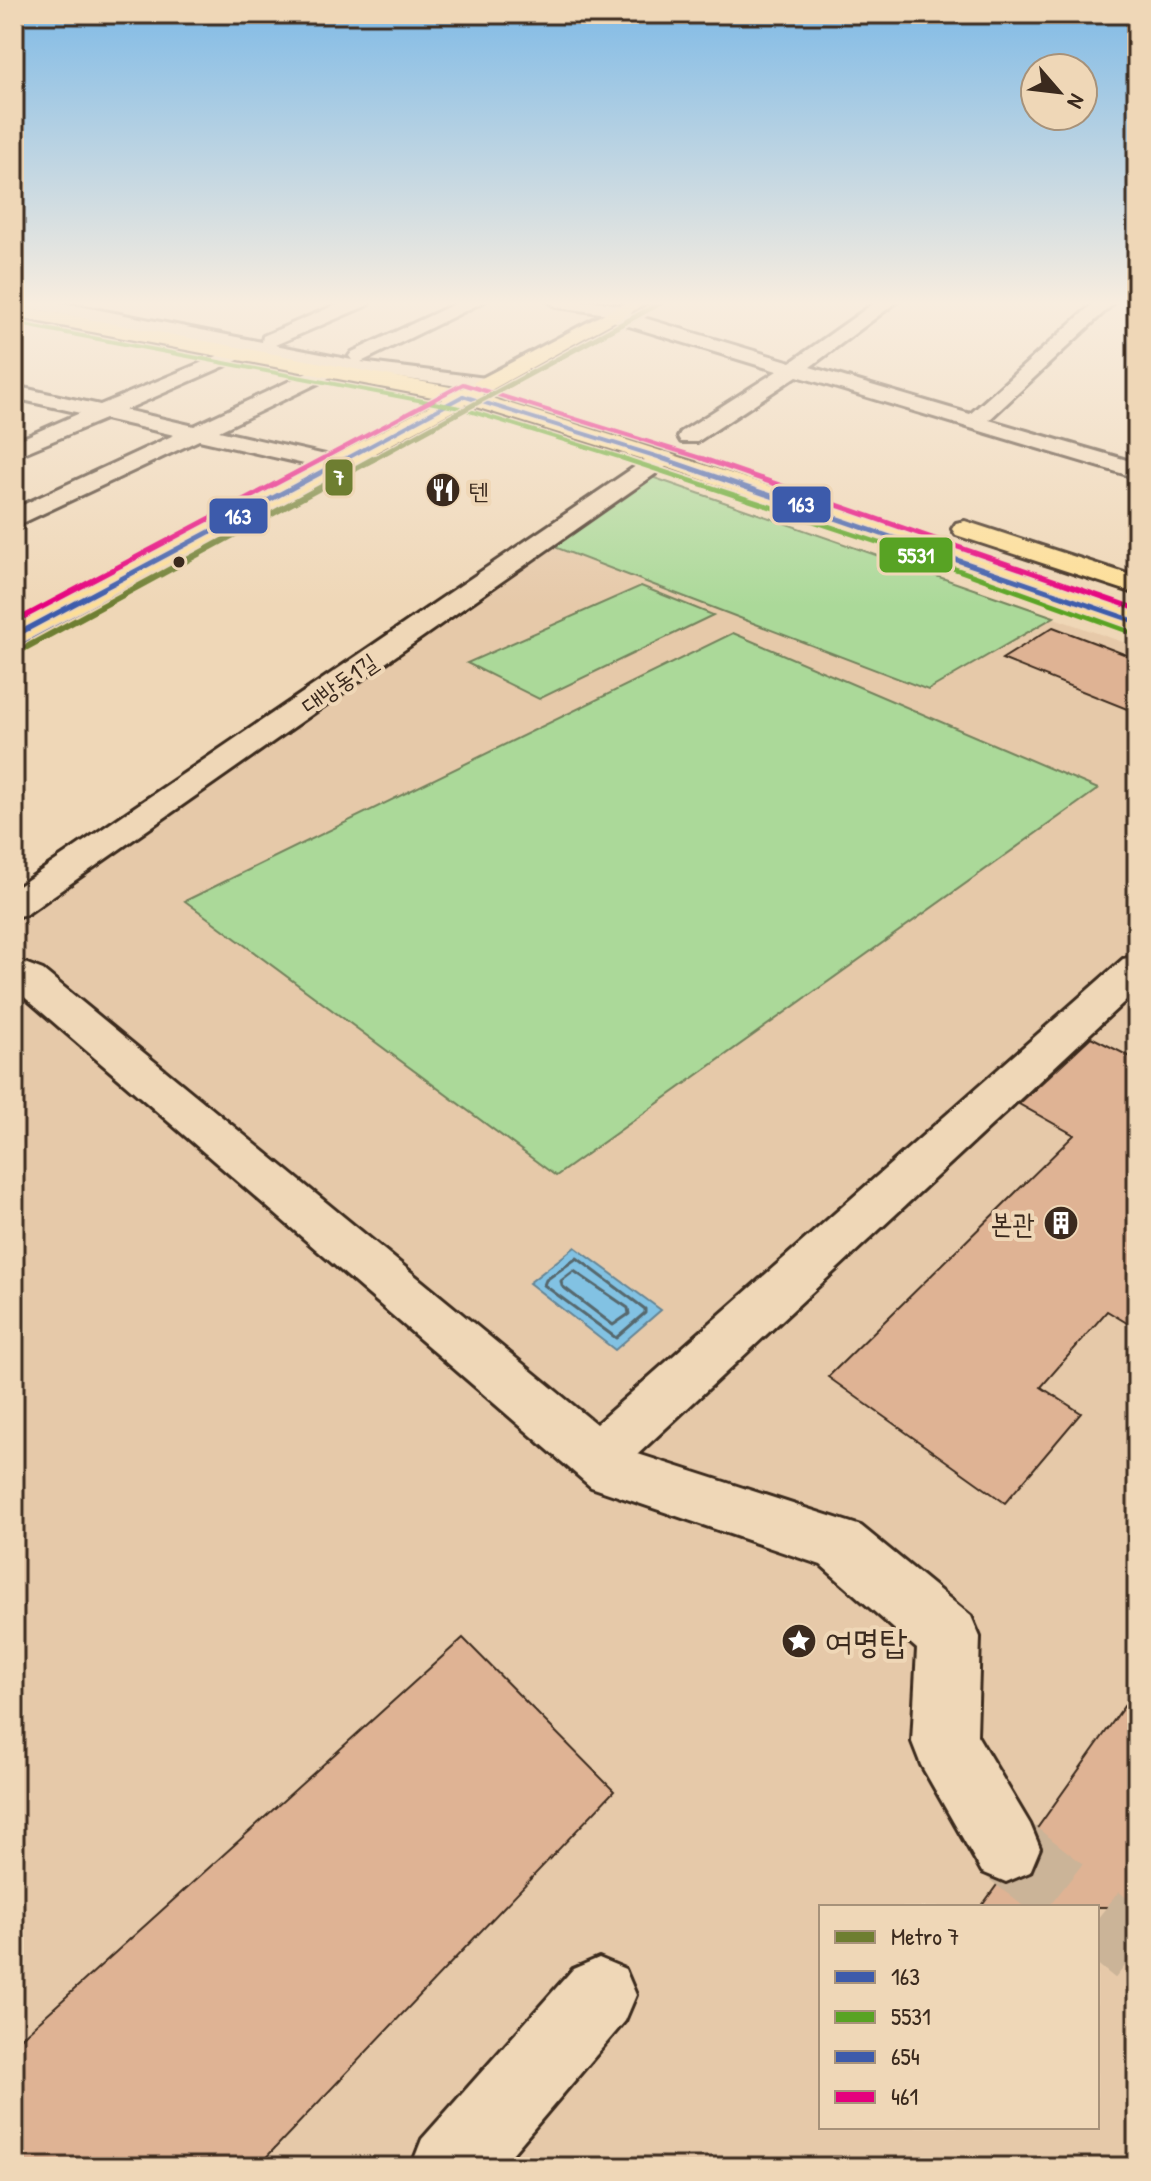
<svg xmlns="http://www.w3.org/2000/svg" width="1151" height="2181" font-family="'Patrick Hand','Poor Story',sans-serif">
  <rect width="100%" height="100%" fill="#efd7b7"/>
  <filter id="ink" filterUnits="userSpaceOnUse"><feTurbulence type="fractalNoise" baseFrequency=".0125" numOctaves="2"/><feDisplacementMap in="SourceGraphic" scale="16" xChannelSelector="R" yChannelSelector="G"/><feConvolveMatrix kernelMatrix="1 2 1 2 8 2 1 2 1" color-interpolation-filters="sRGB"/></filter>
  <g filter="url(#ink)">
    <path fill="#e6c9a9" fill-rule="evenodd" d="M649,476l488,171v1520h-1123v-1253zM821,1907h276v220h-276z"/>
    <g fill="#abd999" stroke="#73825c" stroke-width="2">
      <path d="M649,476l405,141 -126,73 -376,-144z"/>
      <path d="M641,586l72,29 -174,84 -72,-36z"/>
      <path d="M733,633l365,156 -542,387 -371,-275z"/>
    </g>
    <path fill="#82c2e3" stroke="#668594" stroke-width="2" d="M575,1247l86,63 -46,40 -86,-67z"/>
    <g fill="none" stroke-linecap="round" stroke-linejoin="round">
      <g stroke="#57676d" stroke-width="3">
        <path d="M577,1258l68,51v4l-29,25 -72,-53 2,-5z"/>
        <path d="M574,1271l54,37 1,6 -16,11 -51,-39 -1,-5z"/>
      </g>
    </g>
    <g fill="#dfb394" stroke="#3b2a1e" stroke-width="2">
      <path d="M1053,627l84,32v54l-135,-54z"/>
      <path d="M1091,1037l46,23v269l-30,-18 -66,76 40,26 -76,90 -177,-126 246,-242 -55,-31z"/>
      <path d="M463,1638l151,153 -357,376h-243v-123z"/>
      <path d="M1137,1688v219h-156l18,-25 8,3 26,-12 10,-24 -7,-19z"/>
    </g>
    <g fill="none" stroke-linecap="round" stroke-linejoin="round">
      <g stroke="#cbb498" stroke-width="70" stroke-dasharray="70 35" stroke-linecap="butt">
        <path d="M1006,1848l75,59"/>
        <path d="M1097,1919l40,32"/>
      </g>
      <defs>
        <g id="minor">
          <path d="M17,301h37l208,41 1,-6 82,-35h25l-2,4 -93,40 77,15 -3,-4 3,-4 109,-51h24l-124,61 125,16 11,6 -11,6 -149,-21 -2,6 -116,56 124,28 4,5 -4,5 -8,2 -136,-31 -185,87v-18l160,-74 -69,-16 -91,38v-15l66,-29 -66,-15v-12l86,19 134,-56 -208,-42zM244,351l78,15 -128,60 -69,-16 118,-52 3,-4z"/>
          <path d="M548,301h47l36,6 2,4 -2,3 160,48 86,-61h21l-88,66 160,47 126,-113h20l-127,119 148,43v15l-340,-102 -100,66h-16l-3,-5 3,-5 96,-61 -168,-51 -1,-6 -51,-7z"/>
          <path d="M663,451l8,2 4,5 -4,5 -644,451 -13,3v-28l641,-436z"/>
          <path d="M1137,956v34l-499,464 223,72 110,90 9,21 -3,98 53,89 10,24 -10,24 -24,10 -24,-10 -61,-107 -9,-23 5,-93 -96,-84 -230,-78 -577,-499v-29l29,11 553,454 527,-465z"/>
          <path d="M599,1958l26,11 11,26 -11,26 -124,146h-90l11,-28 151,-170z"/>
        </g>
        <g id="major">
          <path d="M628,301h23l-169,94c220,67 438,140 655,217v19l-482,-168 -189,-59 -442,238 -10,3v-21l429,-225 -429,-82v-12l447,84z"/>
          <path d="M965,521l172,56v17l-181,-59 -4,-6 4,-6z"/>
        </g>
      </defs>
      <use href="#minor" stroke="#3b2a1e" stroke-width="6"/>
      <use href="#major" stroke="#3b2a1e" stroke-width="6"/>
      <use href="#minor" fill="#efd7b7" fill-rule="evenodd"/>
      <use href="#major" fill="#fdde96" fill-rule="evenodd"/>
      <defs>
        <g id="bus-1-far1">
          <path d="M463,396l205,64"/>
          <path d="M344,460l119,-64"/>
        </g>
        <g id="bus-1">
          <path d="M661,458l476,164"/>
          <path d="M14,636l334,-178"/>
        </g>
        <path id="bus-2-far1" d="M14,323l446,85 169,52"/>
        <path id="bus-2" d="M622,458l300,99 211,76"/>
        <path id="bus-3-far1" d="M371,460l277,-148"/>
        <path id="bus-3" d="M20,647l355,-189"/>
        <path id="bus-4-far1" d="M320,460l143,-76 244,76"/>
        <g id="bus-4">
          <path d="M701,458l436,151"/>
          <path d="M14,622l310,-164"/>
        </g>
      </defs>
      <use href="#bus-1-far1" stroke="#efd7b7" stroke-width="7"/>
      <use href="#bus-1" stroke="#efd7b7" stroke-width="9"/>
      <use href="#bus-2-far1" stroke="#efd7b7" stroke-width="7"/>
      <use href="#bus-2" stroke="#efd7b7" stroke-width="9"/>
      <use href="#bus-3-far1" stroke="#efd7b7" stroke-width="7"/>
      <use href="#bus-3" stroke="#efd7b7" stroke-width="9"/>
      <use href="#bus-4-far1" stroke="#efd7b7" stroke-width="7"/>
      <use href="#bus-4" stroke="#efd7b7" stroke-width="9"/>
      <use href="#bus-1-far1" stroke="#3d5bab" stroke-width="4"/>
      <use href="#bus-1" stroke="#3d5bab" stroke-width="5"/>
      <use href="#bus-2-far1" stroke="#58a324" stroke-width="4"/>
      <use href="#bus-2" stroke="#58a324" stroke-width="5"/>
      <use href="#bus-3-far1" stroke="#3d5bab" stroke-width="4"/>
      <use href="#bus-3" stroke="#3d5bab" stroke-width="5"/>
      <use href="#bus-4-far1" stroke="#e5007d" stroke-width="4"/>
      <use href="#bus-4" stroke="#e5007d" stroke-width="5"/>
      <defs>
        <path id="metro-1-far1" d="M372,460l292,-159"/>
        <path id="metro-1" d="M14,654l361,-196"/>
      </defs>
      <use href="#metro-1-far1" stroke="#efd7b7" stroke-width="8"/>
      <use href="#metro-1" stroke="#efd7b7" stroke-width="10"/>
      <use href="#metro-1-far1" stroke="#6e7e31" stroke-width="5"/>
      <use href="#metro-1" stroke="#6e7e31" stroke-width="6"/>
    </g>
  </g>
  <linearGradient id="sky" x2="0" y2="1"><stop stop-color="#7fbae6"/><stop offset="0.5" stop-color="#f8eddf"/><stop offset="1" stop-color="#f8eddf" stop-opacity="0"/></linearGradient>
  <rect width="1151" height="606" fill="url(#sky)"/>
  <defs>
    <symbol id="restaurant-disc" viewBox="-11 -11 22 22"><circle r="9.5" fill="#3b2a1e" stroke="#efd7b7"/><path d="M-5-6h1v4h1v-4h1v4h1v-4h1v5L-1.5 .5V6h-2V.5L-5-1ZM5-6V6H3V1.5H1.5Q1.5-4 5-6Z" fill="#fff"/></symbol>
    <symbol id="building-disc" viewBox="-11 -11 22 22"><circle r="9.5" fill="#3b2a1e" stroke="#efd7b7"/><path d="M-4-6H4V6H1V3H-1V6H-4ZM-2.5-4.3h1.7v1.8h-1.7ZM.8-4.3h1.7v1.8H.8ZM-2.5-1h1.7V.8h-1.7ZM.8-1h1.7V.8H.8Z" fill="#fff"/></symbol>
    <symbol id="sight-disc" viewBox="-11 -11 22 22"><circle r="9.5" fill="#3b2a1e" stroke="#efd7b7"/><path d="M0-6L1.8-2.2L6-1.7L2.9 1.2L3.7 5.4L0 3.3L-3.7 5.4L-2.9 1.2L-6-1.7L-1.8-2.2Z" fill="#fff"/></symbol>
  </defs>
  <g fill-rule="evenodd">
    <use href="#restaurant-disc" x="423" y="470" width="40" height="40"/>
    <use href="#building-disc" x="1041" y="1203" width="40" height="40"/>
    <use href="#sight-disc" x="779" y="1621" width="40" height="40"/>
  </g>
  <circle fill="#3b2a1e" stroke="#efd7b7" stroke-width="3" cx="179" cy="562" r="7"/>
  <g text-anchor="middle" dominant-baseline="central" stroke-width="8" stroke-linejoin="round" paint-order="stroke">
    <g font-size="24" fill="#3b2a1e" stroke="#efd7b7" text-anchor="start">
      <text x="469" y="490">텐</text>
    </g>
    <g font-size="24" fill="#3b2a1e" stroke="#efd7b7">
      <text transform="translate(339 683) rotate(-35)">대방동1길</text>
    </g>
    <g font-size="28" fill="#3b2a1e" stroke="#efd7b7" text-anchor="end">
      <text x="1035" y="1223">본관</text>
    </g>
    <g font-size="34" fill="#3b2a1e" stroke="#efd7b7" text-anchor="start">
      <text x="825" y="1641">여명탑</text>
    </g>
  </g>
  <g stroke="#efd7b7" stroke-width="3">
    <rect x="324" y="458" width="30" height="39" rx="8" fill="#6e7e31"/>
    <rect x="771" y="485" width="61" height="39" rx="8" fill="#3d5bab"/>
    <rect x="208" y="497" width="61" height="38" rx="8" fill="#3d5bab"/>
    <rect x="878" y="536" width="76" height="38" rx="8" fill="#58a324"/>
  </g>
  <g font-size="22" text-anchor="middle" font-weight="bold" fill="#fff">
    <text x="339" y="485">7</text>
    <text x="801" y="512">163</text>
    <text x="238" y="524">163</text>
    <text x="916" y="563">5531</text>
  </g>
  <rect width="1151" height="2181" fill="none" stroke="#efd7b7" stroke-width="48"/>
  <rect x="24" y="24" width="1103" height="2133" fill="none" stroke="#3b2a1e" stroke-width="3" filter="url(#ink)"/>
  <rect x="819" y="1905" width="280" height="224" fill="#efd7b7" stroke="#a7927a" stroke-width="2"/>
  <rect x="835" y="1931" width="40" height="12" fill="#6e7e31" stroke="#a7927a" stroke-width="2"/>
  <text x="891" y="1945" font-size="24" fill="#3b2a1e">Metro 7</text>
  <rect x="835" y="1971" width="40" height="12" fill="#3d5bab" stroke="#a7927a" stroke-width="2"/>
  <text x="891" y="1985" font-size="24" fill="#3b2a1e">163</text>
  <rect x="835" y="2011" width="40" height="12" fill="#58a324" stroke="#a7927a" stroke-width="2"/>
  <text x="891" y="2025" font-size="24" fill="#3b2a1e">5531</text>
  <rect x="835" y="2051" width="40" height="12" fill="#3d5bab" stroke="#a7927a" stroke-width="2"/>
  <text x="891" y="2065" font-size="24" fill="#3b2a1e">654</text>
  <rect x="835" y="2091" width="40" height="12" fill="#e5007d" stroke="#a7927a" stroke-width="2"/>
  <text x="891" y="2105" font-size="24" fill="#3b2a1e">461</text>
  <g transform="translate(1059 92) rotate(118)"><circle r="38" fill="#efd7b7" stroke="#a7927a" stroke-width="2"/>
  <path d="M0-6L14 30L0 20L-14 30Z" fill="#3b2a1e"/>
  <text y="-12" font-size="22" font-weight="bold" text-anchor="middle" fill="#3b2a1e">N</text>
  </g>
</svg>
